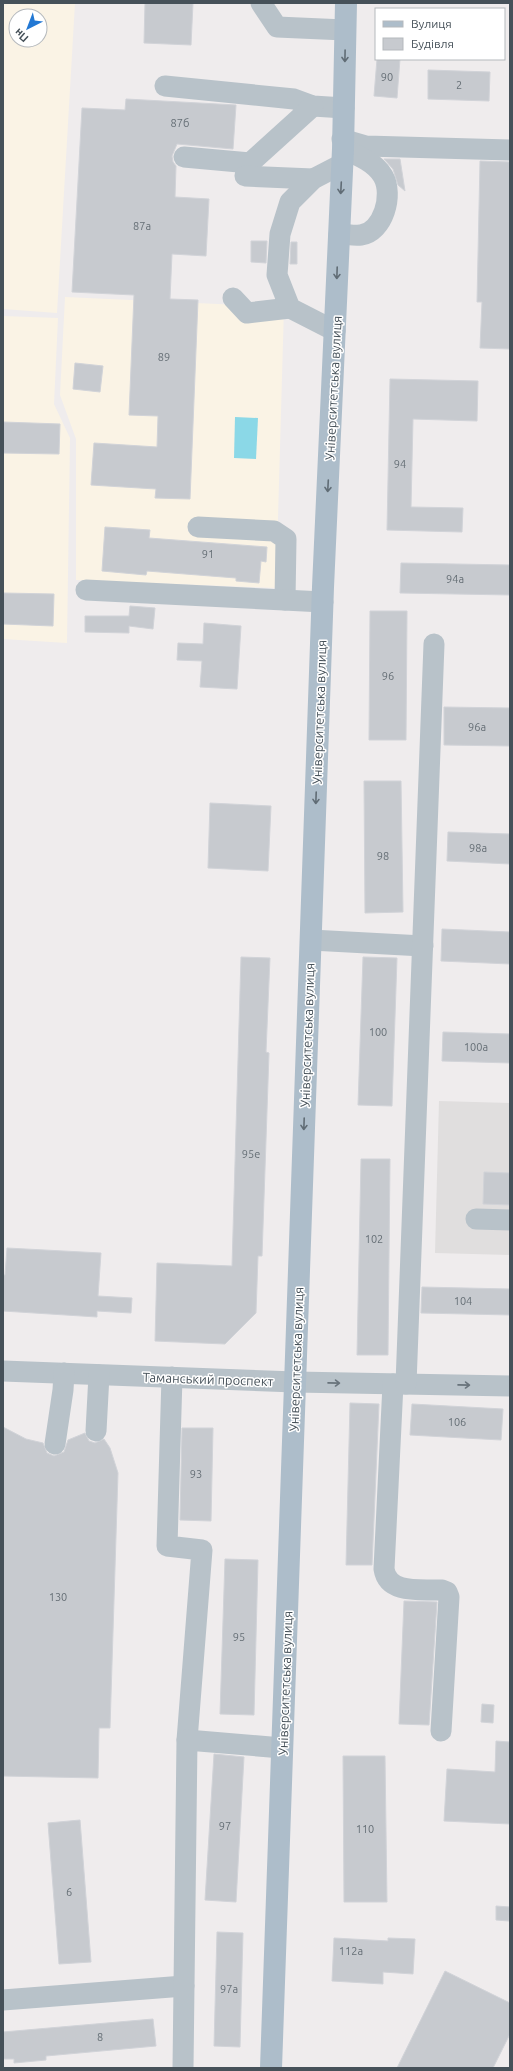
<svg xmlns="http://www.w3.org/2000/svg" width="513" height="2071" font-family="Ubuntu,sans-serif">
  <rect width="100%" height="100%" fill="#efeced"/>
  <g fill="#faf3e5" fill-rule="evenodd">
    <path d="M3,3h72l-18,310 -54,-4zM16,16h24v24h-24z"/>
    <path d="M65,297l219,10 -8,281 -200,-8v-141l-16,-44z"/>
    <path d="M3,316l55,2 -4,86 16,34 -3,205 -64,-4z"/>
  </g>
  <path fill="#e0dede" d="M439,1101l71,2v152l-75,-2z"/>
  <path fill="#8bd8e7" d="M235,417l23,1 -2,41 -22,-1z"/>
  <g fill="#c7cacf" stroke="#d1d3d8">
    <path d="M145,3h48l-2,42 -47,-2z"/>
    <path d="M377,59h23l-3,39 -23,-2z"/>
    <path d="M428,70l62,2 -1,29 -61,-2z"/>
    <path d="M126,99l110,6 -3,44 -56,-5 -5,12 1,6 3,4 -1,31 34,2 -3,57 -34,-2 -2,45 28,1 -8,199 -35,-1 1,-9 -65,-4 3,-42 63,4 1,-31 -29,-1 5,-120 -62,-3 10,-184 43,2z"/>
    <path d="M384,159h16l5,32 -7,-6 -5,-16z"/>
    <path d="M480,161l30,1v187l-30,-1 2,-46h-5z"/>
    <path d="M251,241h16l-1,22 -15,-1z"/>
    <path d="M291,242h6v22h-7z"/>
    <path d="M75,363l28,3 -3,26 -27,-3z"/>
    <path d="M390,379l88,2 -1,40 -64,-2 -2,88 52,1 -1,24 -75,-2z"/>
    <path d="M3,422l57,2 -1,30 -56,-1z"/>
    <path d="M105,527l45,3 -1,8 118,9 -1,15 -5,-1 -2,22 -23,-2v-3l-89,-7 -1,4 -44,-4z"/>
    <path d="M401,563l109,2v30l-110,-2z"/>
    <path d="M3,593l51,1 -1,32 -50,-2z"/>
    <path d="M130,606l25,2 -2,21 -24,-3v7l-44,-1v-16h44z"/>
    <path d="M370,611h37l-1,129h-37z"/>
    <path d="M204,623l37,3 -4,63 -37,-2 2,-26 -25,-1 1,-17 25,1z"/>
    <path d="M444,707l66,1v38l-66,-1z"/>
    <path d="M364,781h37l2,131 -38,1z"/>
    <path d="M210,803l61,3 -3,65 -60,-3z"/>
    <path d="M448,832l62,2v30l-63,-3z"/>
    <path d="M442,929l68,3v32l-69,-3z"/>
    <path d="M241,957l29,1 -4,94 3,1 -7,203h-4l-2,57 -31,31 -70,-3 2,-78 75,3z"/>
    <path d="M363,957l34,1 -5,148 -34,-1z"/>
    <path d="M443,1032l67,2v29l-68,-2z"/>
    <path d="M361,1159h29l-2,196h-31z"/>
    <path d="M484,1172l26,1v32l-27,-1z"/>
    <path d="M7,1248l94,5 -3,43 34,2 -1,15 -34,-2v6l-94,-6v-36h2z"/>
    <path d="M422,1287l88,2v26l-89,-2z"/>
    <path d="M350,1403l29,1 -7,161h-26z"/>
    <path d="M412,1404l91,5 -2,31 -91,-5z"/>
    <path d="M3,1427l23,12 17,4 4,10 7,3 10,-4 4,-12 17,-7 4,8 6,2 9,-4 6,9 8,25 -8,255h-11l-1,50 -95,-2z"/>
    <path d="M182,1428h31l-2,93 -31,-1z"/>
    <path d="M225,1559l33,1 -4,155 -34,-1z"/>
    <path d="M404,1601l33,1 -8,123 -30,-1z"/>
    <path d="M482,1704l12,1 -1,18 -12,-1z"/>
    <path d="M496,1741l14,1v82l-66,-3 3,-52 48,3z"/>
    <path d="M214,1754l30,3 -8,145 -31,-2z"/>
    <path d="M343,1756h42l2,146h-43z"/>
    <path d="M80,1820l11,142 -32,2 -11,-141z"/>
    <path d="M496,1906l14,1 -1,14 -13,-1z"/>
    <path d="M217,1932l26,1 -3,114 -26,-1z"/>
    <path d="M334,1938l54,3v-3l27,1 -2,35 -30,-2v12l-51,-3z"/>
    <path d="M445,1971l65,32v31l-17,34h-96z"/>
    <path d="M153,2019l3,27 -110,10v4l-32,3v-4h-11v-27z"/>
  </g>
  <g fill="none" stroke-linecap="round" stroke-linejoin="round">
    <g stroke="#b8c2c9" stroke-width="21">
      <path d="M261,3l16,24 68,3"/>
      <path d="M165,86l129,13 19,7 31,2"/>
      <path d="M342,139l24,7 144,4"/>
      <path d="M184,157l66,6 63,-57"/>
      <path d="M245,176l68,3"/>
      <path d="M339,234c7,0 15,2 22,1 22,-3 33,-40 22,-59 -8,-14 -26,-21 -40,-27"/>
      <path d="M233,298l14,15 43,-5"/>
      <path d="M335,331l-45,-23 -13,-33 3,-41 10,-32 23,-23 29,-15"/>
      <path d="M198,527l76,4 12,8 -1,61"/>
      <path d="M86,590l237,12"/>
      <path d="M311,940l112,6"/>
      <path d="M476,1219l34,1"/>
      <path d="M3,1371l292,11 215,4"/>
      <path d="M172,1377l-5,169 35,4 -15,190"/>
      <path d="M393,1384l-9,185c4,26 38,20 58,21l5,2 2,5 -8,134"/>
      <path d="M406,1384l28,-740"/>
      <path d="M96,1431l3,-56"/>
      <path d="M55,1444l8,-54 1,-17"/>
      <path d="M3,2000l181,-14"/>
      <path d="M183,2068l4,-328 95,8"/>
    </g>
    <path stroke="#adbdca" stroke-width="22" d="M271,2068l52,-1481 20,-438 3,-146"/>
  </g>
  <defs><path id="oneway-shaft" d="M-6 0H5M1.5-3L5.5 0L1.5 3" fill="none" stroke-width="1.6" stroke-linecap="round" stroke-linejoin="round"/></defs>
  <g stroke="#606c75">
    <use href="#oneway-shaft" transform="translate(345 56) rotate(91)"/>
    <use href="#oneway-shaft" transform="translate(341 188) rotate(93)"/>
    <use href="#oneway-shaft" transform="translate(337 273) rotate(92)"/>
    <use href="#oneway-shaft" transform="translate(328 486) rotate(93)"/>
    <use href="#oneway-shaft" transform="translate(316 798) rotate(92)"/>
    <use href="#oneway-shaft" transform="translate(304 1124) rotate(92)"/>
  </g>
  <g stroke="#68737b">
    <use href="#oneway-shaft" transform="translate(334 1383) rotate(1)"/>
    <use href="#oneway-shaft" transform="translate(464 1385) rotate(1)"/>
  </g>
  <g text-anchor="middle" dominant-baseline="central" stroke-width="3" stroke-linejoin="round" paint-order="stroke">
    <g font-size="11" fill="#666f76">
      <text x="387" y="77">90</text>
      <text x="459" y="85">2</text>
      <text x="180" y="123">87б</text>
      <text x="142" y="226">87а</text>
      <text x="164" y="357">89</text>
      <text x="400" y="464">94</text>
      <text x="208" y="554">91</text>
      <text x="455" y="579">94а</text>
      <text x="388" y="676">96</text>
      <text x="477" y="727">96а</text>
      <text x="478" y="848">98а</text>
      <text x="383" y="856">98</text>
      <text x="378" y="1032">100</text>
      <text x="476" y="1047">100а</text>
      <text x="251" y="1154">95е</text>
      <text x="374" y="1239">102</text>
      <text x="463" y="1301">104</text>
      <text x="457" y="1422">106</text>
      <text x="196" y="1474">93</text>
      <text x="58" y="1597">130</text>
      <text x="239" y="1637">95</text>
      <text x="225" y="1826">97</text>
      <text x="365" y="1829">110</text>
      <text x="69" y="1892">6</text>
      <text x="351" y="1951">112а</text>
      <text x="229" y="1989">97а</text>
      <text x="100" y="2037">8</text>
    </g>
    <g font-size="13" fill="#465159" stroke="#fff">
      <text transform="translate(333 388) rotate(-87)">Університетська вулиця</text>
      <text transform="translate(319 712) rotate(-88)">Університетська вулиця</text>
      <text transform="translate(307 1035) rotate(-88)">Університетська вулиця</text>
      <text transform="translate(296 1359) rotate(-88)">Університетська вулиця</text>
      <text transform="translate(208 1379) rotate(2)">Таманський проспект</text>
      <text transform="translate(285 1683) rotate(-88)">Університетська вулиця</text>
    </g>
  </g>
  <rect width="513" height="2071" fill="none" stroke="#465159" stroke-width="8"/>
  <rect x="375" y="8" width="130" height="52" fill="#ffffff" stroke="#b5b9bd"/>
  <rect x="383" y="21" width="20" height="6" fill="#adbdca" stroke="#b5b9bd"/>
  <text x="411" y="28" font-size="12" fill="#465159">Вулиця</text>
  <rect x="383" y="38" width="20" height="12" fill="#c7cacf" stroke="#b5b9bd"/>
  <text x="411" y="48" font-size="12" fill="#465159">Будівля</text>
  <g transform="translate(28 28) rotate(222)"><circle r="19" fill="#ffffff" stroke="#b5b9bd"/>
  <path d="M0-3L7 15L0 10L-7 15Z" fill="#2278d4"/>
  <text y="-6" font-size="11" font-weight="bold" text-anchor="middle" fill="#465159">Пн</text>
  </g>
</svg>
